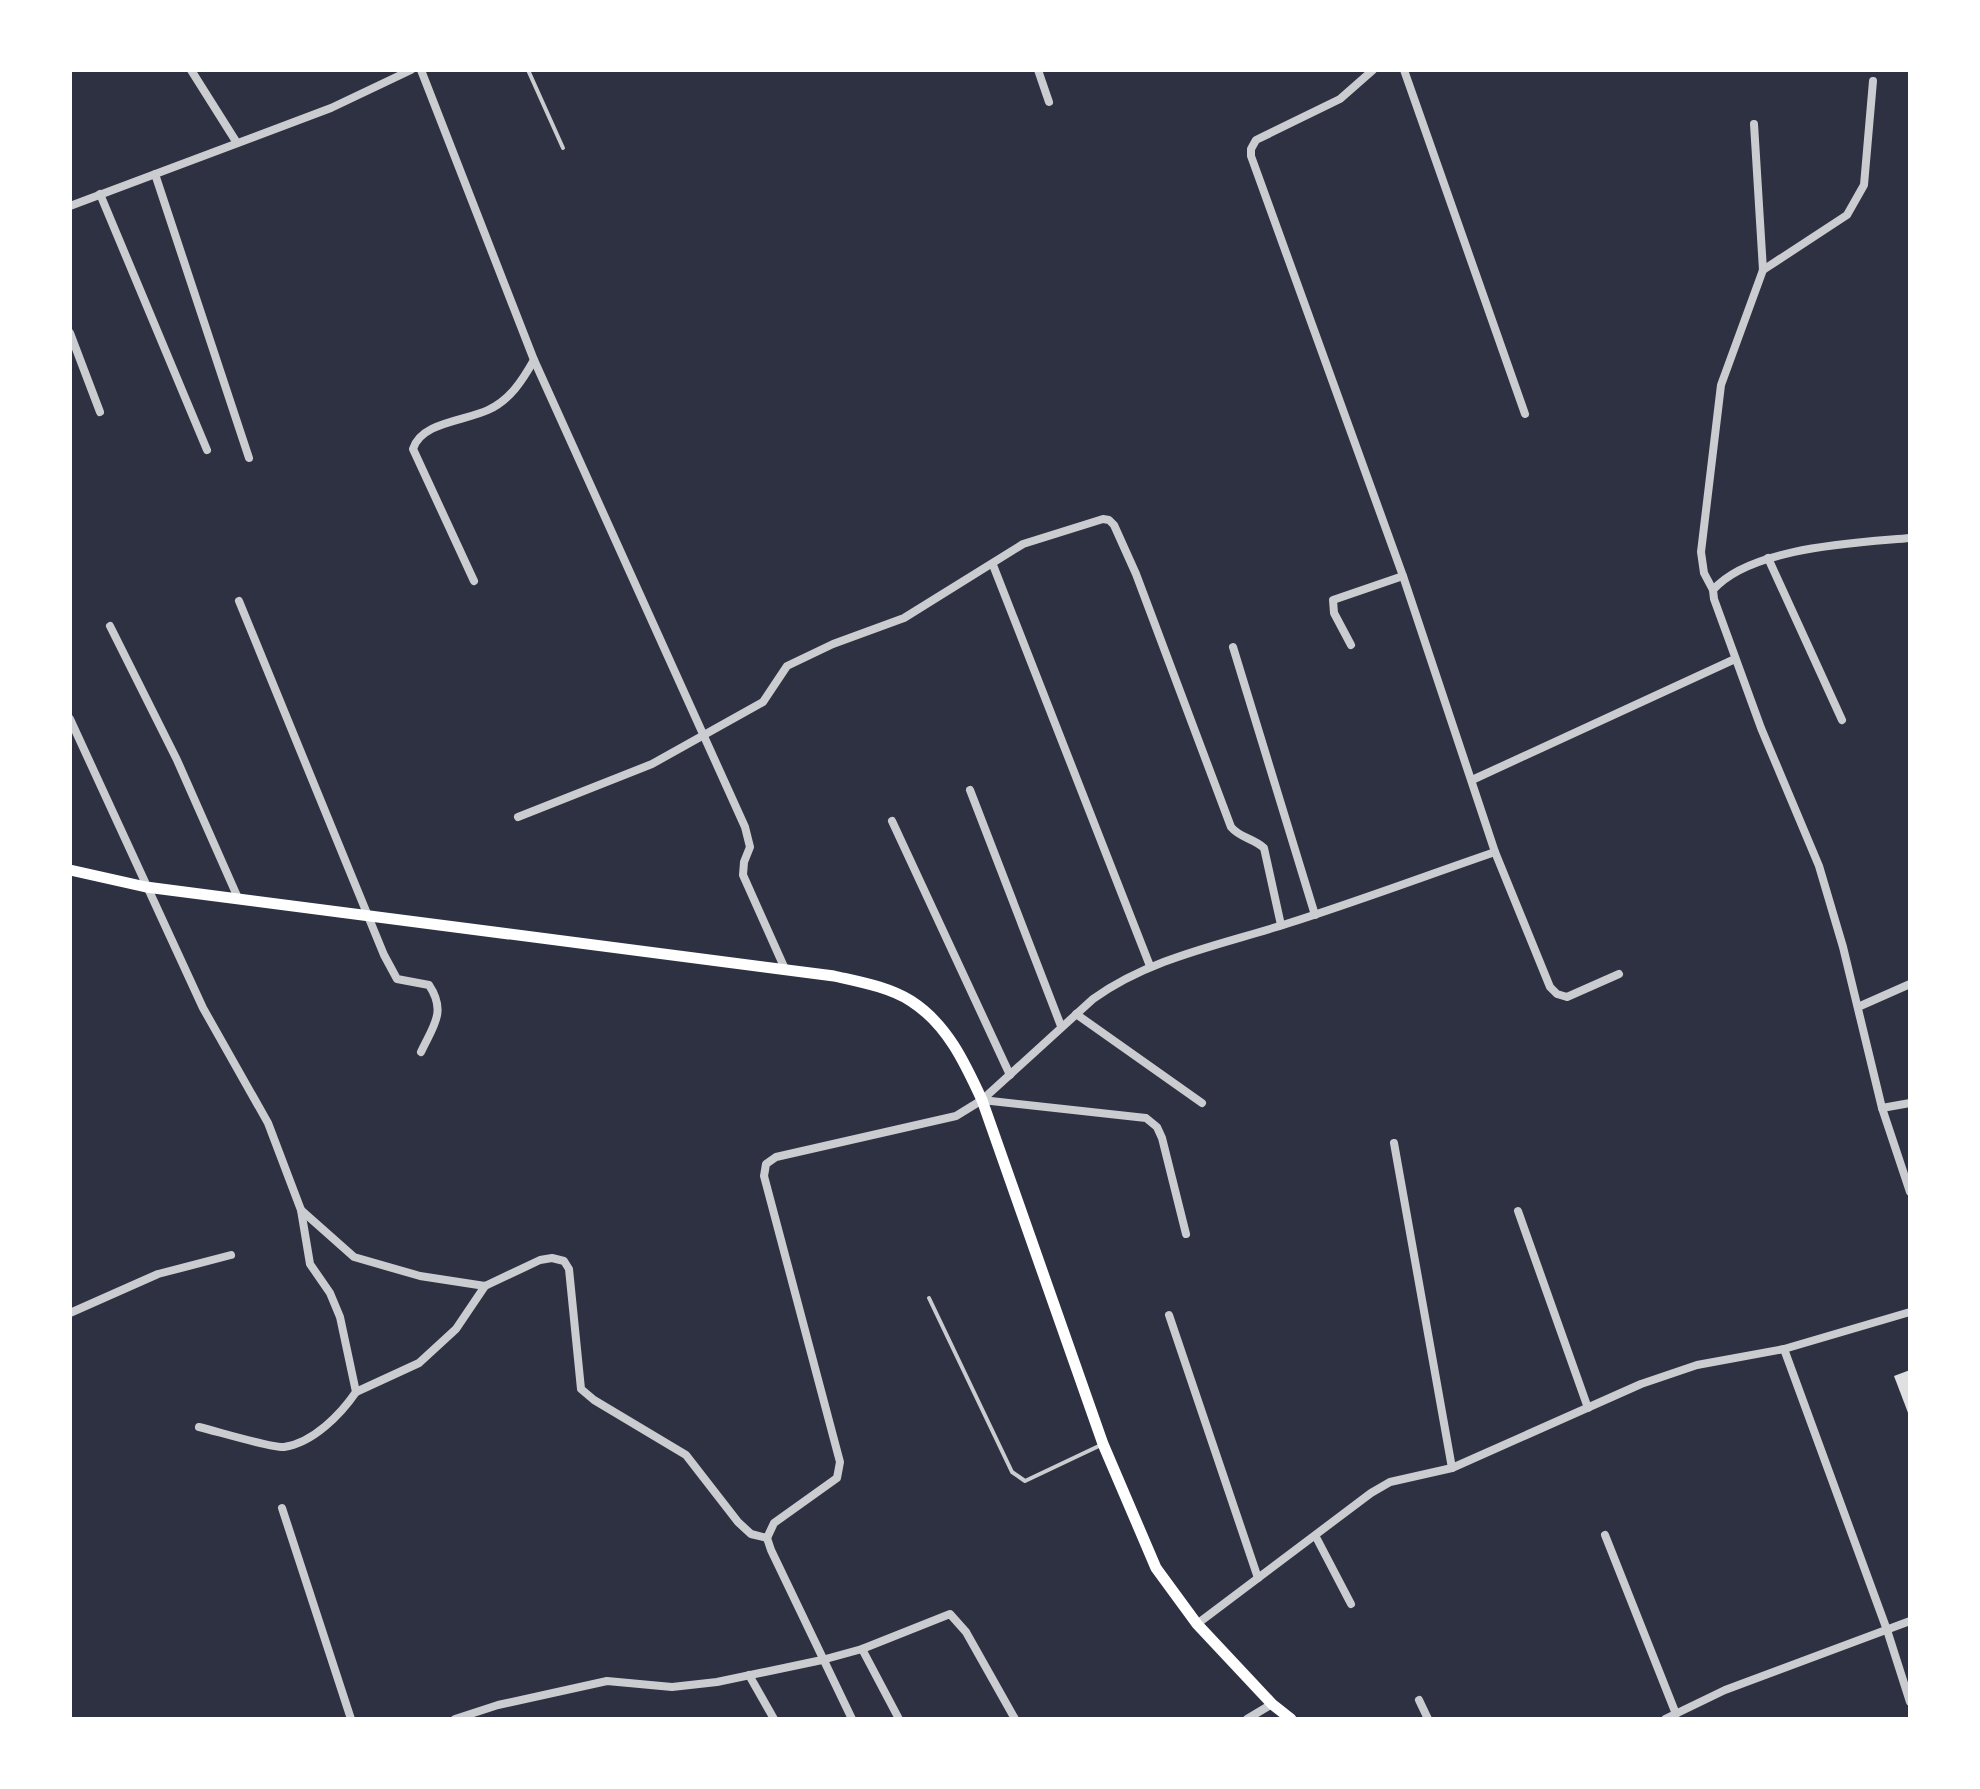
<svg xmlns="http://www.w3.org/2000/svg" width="1980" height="1789" font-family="'Times New Roman',serif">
  <rect width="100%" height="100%" fill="#2d3142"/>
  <path fill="#e0e0e3" d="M1910,1370v48l-16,-42z"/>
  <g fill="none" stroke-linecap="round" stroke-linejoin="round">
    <g stroke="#caccd0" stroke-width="4">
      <path d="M528,70l35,78"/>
      <path d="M929,1298l83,174 13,9 76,-36"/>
    </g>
    <g stroke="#caccd0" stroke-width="8">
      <path d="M191,70l46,73"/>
      <path d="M421,70l113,290 211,467 5,20 -6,15 -1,13 42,94"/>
      <path d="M1038,70l11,32"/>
      <path d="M1373,70l-33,29 -84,41 -5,9v7l152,420 92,276 55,135 7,7 10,3 52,-23"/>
      <path d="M1404,70l121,344"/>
      <path d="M155,174l94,284"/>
      <path d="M100,194l107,256"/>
      <path d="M70,206l261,-98 80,-38"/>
      <path d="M1763,270l84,-55 17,-30 9,-104"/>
      <path d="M70,333l30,79"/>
      <path d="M1910,538c-54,5 -160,9 -197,52l1,9 47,129 58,138 24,81 39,161 28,84"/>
      <path d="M1768,558l74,162"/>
      <path d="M993,565l157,401"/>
      <path d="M474,581l-61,-132c8,-27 52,-28 75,-39 22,-10 34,-29 46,-50"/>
      <path d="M1713,590l-9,-17 -3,-21 20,-167 42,-115 -9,-146"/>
      <path d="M239,601l145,354 13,24 32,6c18,27 4,41 -8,67"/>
      <path d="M110,626l67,134 61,138"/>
      <path d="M1351,645l-17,-32 -1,-13 70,-24"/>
      <path d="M1233,647l82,268"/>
      <path d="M70,719l133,289 65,115 33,87 53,47 66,19 65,10 55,-26 12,-2 12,3 5,8 12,120 13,11 92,55 52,67 13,12 16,4"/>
      <path d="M1472,780l263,-121"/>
      <path d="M970,790l91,236"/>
      <path d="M518,817l134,-53 111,-62 24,-36 46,-22 71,-26 119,-74 80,-25 6,1 5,5 22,49 95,253c9,11 22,11 33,21l17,77"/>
      <path d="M892,821l118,254"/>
      <path d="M1858,1007l52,-23"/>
      <path d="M1076,1014l126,89"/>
      <path d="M982,1100l164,18 11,9 5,11 24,96"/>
      <path d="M1882,1108l28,-5"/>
      <path d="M1394,1143l58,325"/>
      <path d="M1518,1211l70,197"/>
      <path d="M70,1313l88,-39 73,-19"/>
      <path d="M1169,1315l89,263"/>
      <path d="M1784,1349l103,281 23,72"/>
      <path d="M356,1392l63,-29 37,-34 29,-43"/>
      <path d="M199,1427c17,4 72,21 85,20 29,-4 57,-33 72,-55l-16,-75 -10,-24 -20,-29 -9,-54"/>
      <path d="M282,1508l69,211"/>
      <path d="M1605,1535l71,179"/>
      <path d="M1316,1537l35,67"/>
      <path d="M767,1538l7,-15 63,-45 3,-16 -76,-286 2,-12 10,-7 180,-41 26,-16 111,-101c57,-41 127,-54 193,-75 70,-22 139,-48 209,-72"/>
      <path d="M767,1538l4,12 81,169"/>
      <path d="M1197,1624l174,-131 19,-11 62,-14 189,-84 56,-19 87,-16 126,-37"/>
      <path d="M862,1649l37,70"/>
      <path d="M749,1675l25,44"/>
      <path d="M1419,1700l9,19"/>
      <path d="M455,1719l43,-14 109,-24 65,6 45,-5 105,-22 40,-11 88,-35 16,18 49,87"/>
      <path d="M1247,1719l25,-15"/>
      <path d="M1665,1719l60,-29 185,-69"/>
    </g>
    <path stroke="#fff" stroke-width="11" d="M70,870l76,17 688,89c26,6 55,11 77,25 36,23 54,62 71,99l121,344 53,124 41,56 75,80 19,15"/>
  </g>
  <rect width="1980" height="1789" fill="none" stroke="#ffffff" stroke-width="144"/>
</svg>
